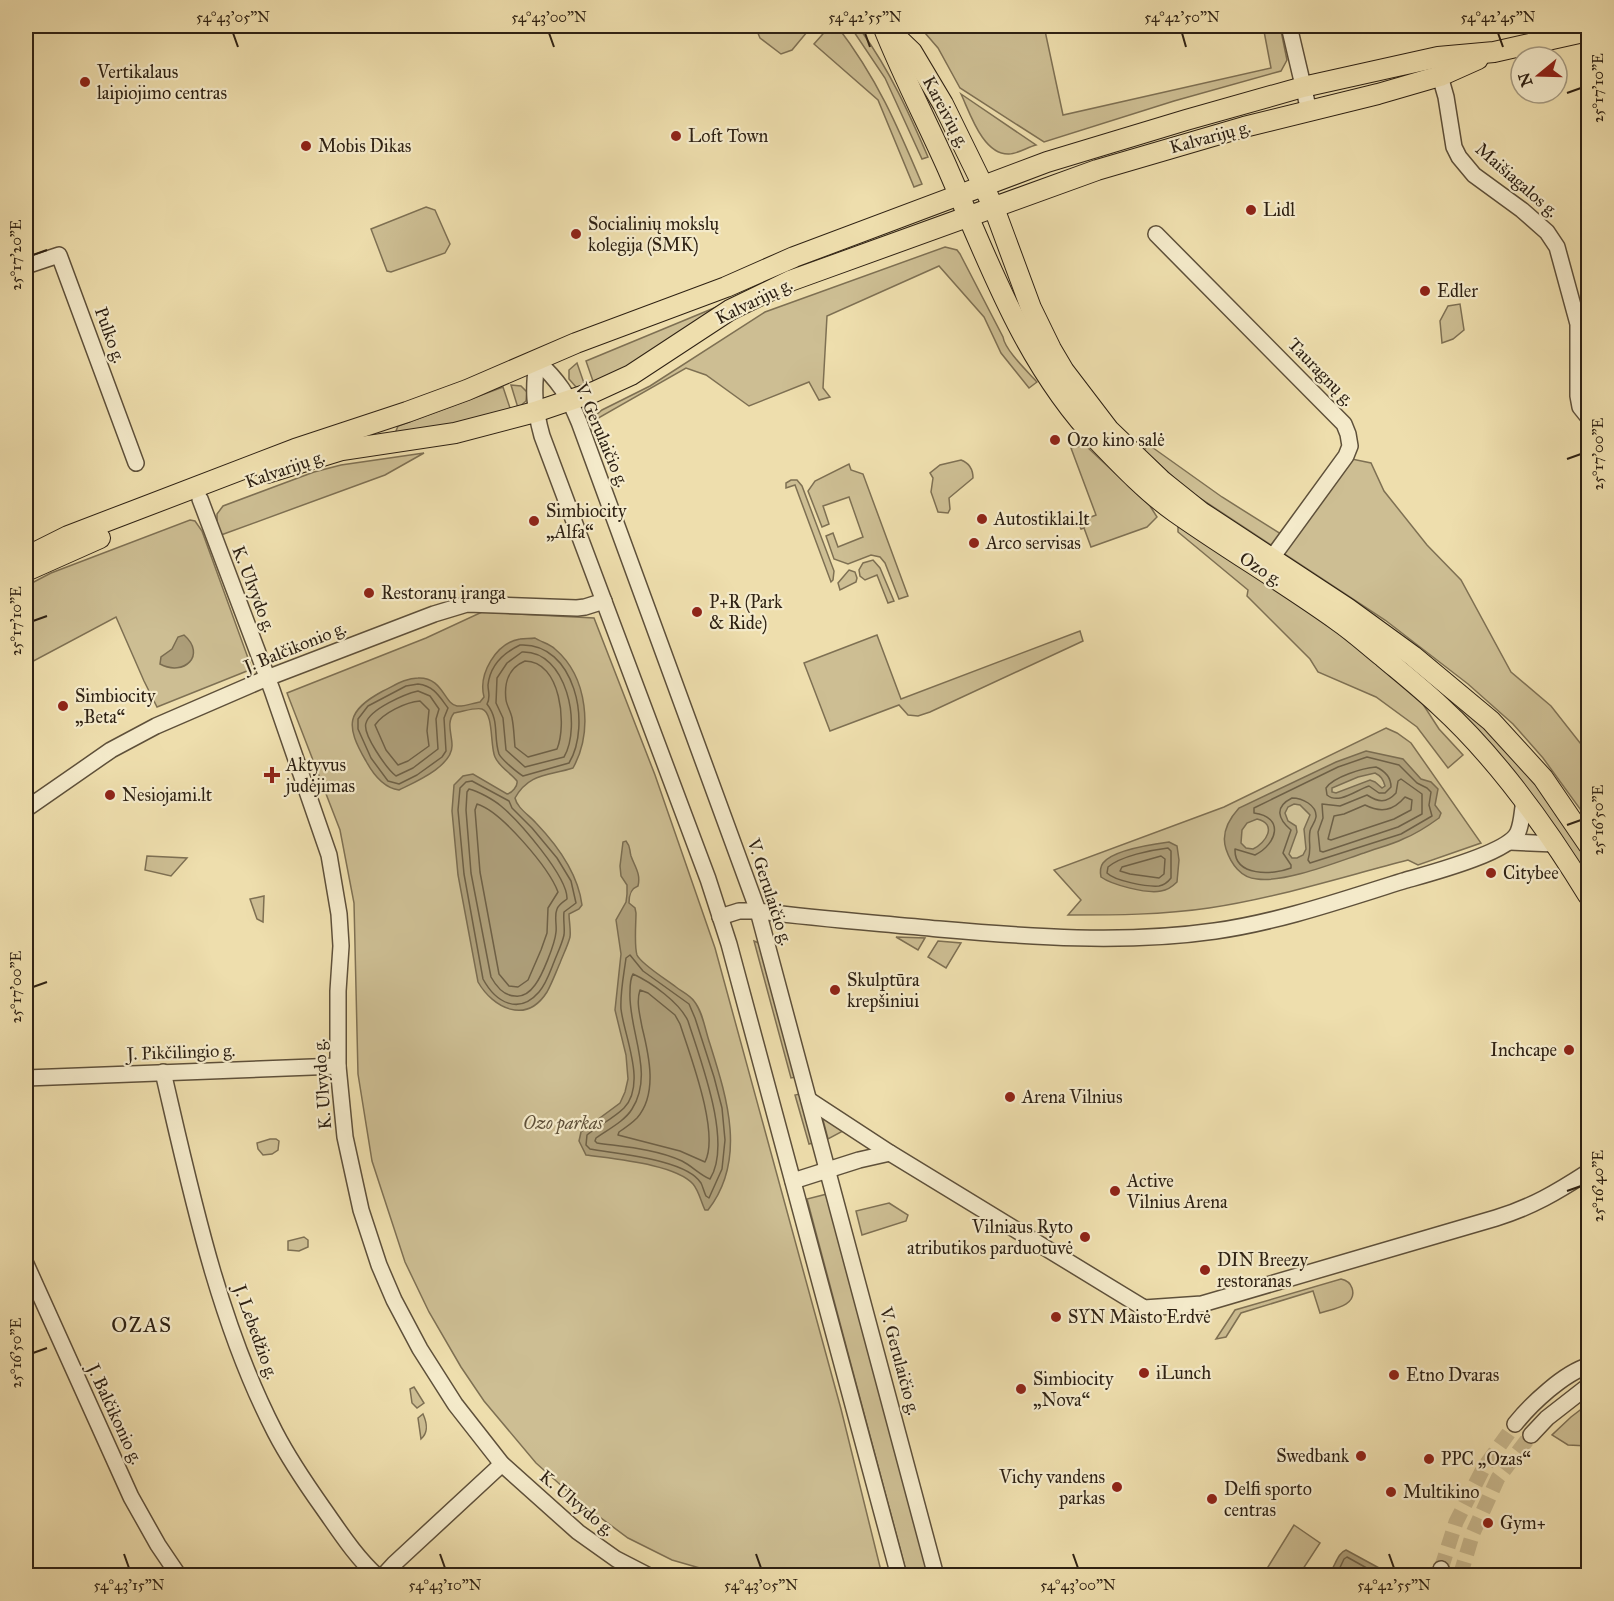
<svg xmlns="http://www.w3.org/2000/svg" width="1614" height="1601" font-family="'IM FELL Great Primer',serif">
  <rect width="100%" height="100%" fill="#eedead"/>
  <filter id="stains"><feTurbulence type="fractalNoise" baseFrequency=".00333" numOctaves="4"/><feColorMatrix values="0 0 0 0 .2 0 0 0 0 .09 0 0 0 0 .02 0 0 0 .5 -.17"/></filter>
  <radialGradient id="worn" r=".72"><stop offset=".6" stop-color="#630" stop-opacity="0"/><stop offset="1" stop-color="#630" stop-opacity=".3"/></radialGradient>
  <g fill="#cdbe93" stroke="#7e7053" stroke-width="1.5">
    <path d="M755,26h57l-20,24 -11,4 -21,-16z"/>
    <path d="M830,26h7c40,52 60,99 85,158l-8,3 -36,-87 -64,-56z"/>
    <path d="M850,26h7l5,6c28,39 47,81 66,125l-6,2 -37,-81z"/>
    <path d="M919,26h125l19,89 208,-47 -8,-42h17l7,34 -6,11 -107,30 -130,41 -84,-54 -22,-40z"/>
    <path d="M961,94l75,51c-8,2 -19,9 -27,9 -26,1 -39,-41 -48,-60z"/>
    <path d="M426,207l9,3 15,34 -5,9 -54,19 -4,-1 -16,-42z"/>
    <path d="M945,247l12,3 3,4 43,83c2,13 24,34 34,45l-8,6 -28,-35 -17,-36 -45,-51 -112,50 -4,72 7,9 -11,3 -10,-18 -60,24 -43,-31 -20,-7 -91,52v-4l7,-6 48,-24 115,-74z"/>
    <path d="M731,301l-93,63 -44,20 -8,-23z"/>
    <path d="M1460,304l4,26 -11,9 -11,4 -2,-22 8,-15z"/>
    <path d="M577,363l8,23 -9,1 -7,-8v-9z"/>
    <path d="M511,385l10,1 6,6 -1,9 -8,7z"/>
    <path d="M503,387l8,24 -53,13 -59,9 -3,-2 2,-5z"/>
    <path d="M1085,445l65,61 7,11 -10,10 -56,20 -7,-19 -3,1 -3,-7 18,-7 -25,-67z"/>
    <path d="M1149,445l73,52 70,44 60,-82 19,4 13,28 43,54 34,35 50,92 40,34 37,47v67l-45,-62 -30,-34 -45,-40 -83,-64 -199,-131 -42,-39z"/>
    <path d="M424,453l-39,22 -164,60 -4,-10v-11l6,-8 91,-34 27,-7z"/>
    <path d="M961,460c8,3 12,9 12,18l-24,20 1,11 -2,4 -10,-1 -7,-20 2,-14 -3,-5 10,-8z"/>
    <path d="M849,464l2,6 12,4 45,122 -9,3 -14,-36 -5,-6 -9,-2 -23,9 -14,-5 -8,-23 7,-3 5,14 25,-10 -14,-40 -26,9 6,18 -7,3 -14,-36 7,-10z"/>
    <path d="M791,480h6l5,6 32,85 -1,9 -2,2 -36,-97 -9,3v-5z"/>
    <path d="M190,520l5,1 7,10 50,138 -95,38 -13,-26 -28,-64 -90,48v-79l25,-13z"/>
    <path d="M1182,526l131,86 104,83 22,34 24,26 -15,13 -31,-41 -41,-30 -58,-25 -8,-13 -63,-63 1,-6 -70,-58v-5z"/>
    <path d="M873,560l7,8 14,33 -6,2 -11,-28 -12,5 -5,-4 -1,-6 4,-7z"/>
    <path d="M849,570l6,2 2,6 -1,4 -16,8 -2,-7z"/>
    <path d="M482,612l112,6 61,157 60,173 126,461 41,166h-158l-52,-15 -44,-22 -46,-34 -46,-41 -52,-62 -23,-34 -32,-55 -24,-50 -33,-101 -14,-87 -4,-171 -14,-73 -53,-137 139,-55z"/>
    <path d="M1080,631l3,10 -153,71 -12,4 -10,-1 -9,-10 -69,26 -26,-68 73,-28 24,64z"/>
    <path d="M1380,640l132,110 56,73 20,32v26z"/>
    <path d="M1386,728l11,5 14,10 70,100 -63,22 -10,-5c-66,17 -132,38 -199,48 -47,7 -95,7 -141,7l13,-15 -27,-30 170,-63z"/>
    <path d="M147,856l40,2 -16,18 -26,-6z"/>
    <path d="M264,896l-1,26 -6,-3 -7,-20z"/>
    <path d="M896,937l29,1 -7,12z"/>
    <path d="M754,941l5,2 37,134 -5,1z"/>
    <path d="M938,941l23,2 -15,25 -18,-11z"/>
    <path d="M800,1094l13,49 -4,1 -14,-49z"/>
    <path d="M822,1116l21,15 -15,8z"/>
    <path d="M270,1139h6l3,2 -1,9 -6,4 -9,1 -5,-6 -1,-6z"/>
    <path d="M827,1194l101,381h-21l-100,-376z"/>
    <path d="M889,1203l19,12 -2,6 -44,14 -6,-24z"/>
    <path d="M304,1237l4,3v7l-9,4 -11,-1v-9z"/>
    <path d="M1341,1279c5,1 9,3 11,9 6,18 -20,21 -32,25l-7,-22 -72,22 -15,24 -10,2 19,-29z"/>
    <path d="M414,1387l10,16 -7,5 -5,-5 -2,-14z"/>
    <path d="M1588,1404v42l-20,-1 -16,-10 19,-18z"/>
    <path d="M423,1414c4,9 6,18 -2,25l-3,-21z"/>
    <path d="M1294,1525l26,18 -21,32h-36z"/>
  </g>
  <g fill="#ad9e79" stroke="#7a6c50" stroke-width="1.5" fill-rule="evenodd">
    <path d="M184,635c23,20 0,42 -24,29l1,-7 11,-8 6,-12z"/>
    <path d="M535,638c6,4 15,6 20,11 33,28 38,83 18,119 -25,8 -44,5 -58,30 2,10 14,17 21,25 22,23 42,50 46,82l-3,4 -10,5c0,7 2,16 1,23 -2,8 -7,18 -10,26 -4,9 -8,20 -13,29 -21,33 -54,16 -69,-10l-20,-107 -6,-64 2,-26 9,-9 10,-2 34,20c5,-1 11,-8 10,-13 -6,-8 -18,-14 -22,-24 -5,-10 -1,-44 -13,-48 -7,-2 -20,3 -28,4 -8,10 -2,21 -2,32 1,21 -37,37 -53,45 -15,-2 -26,-16 -33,-29 -21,-36 -20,-50 17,-70 11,-5 22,-13 35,-13 25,-1 26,26 39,28 6,1 16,-3 23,-4l4,-5c-6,-23 12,-54 36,-58 5,-1 10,0 15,-1z"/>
    <path d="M1366,751l37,8 18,20 10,3 7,7 -3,16 6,8 -2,5c-11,8 -23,16 -36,21 -12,6 -26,9 -39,14 -27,9 -79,30 -107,26 -16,-1 -26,-15 -31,-30 -5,-15 3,-30 13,-41l97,-46zM1375,773c6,3 8,6 10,13l-3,2 -7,-6 -5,-2 -34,13 -4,-1v-4l26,-11zM1294,804l6,1 10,10 -6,14 2,20 -3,6 -6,3h-5l-3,-4 8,-22 -1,-6 -8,-5 -3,-8 3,-6zM1257,819c21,5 9,24 -4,30l-7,-1 -5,-5 1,-13 5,-7z"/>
    <path d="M626,841c5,6 3,8 5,15 4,11 10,18 7,30 -8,3 -9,10 -9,17l6,5 1,5c0,10 -2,33 1,42 4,9 30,25 39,32 5,4 14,8 18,14 9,11 11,29 16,43 17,54 37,116 -2,166h-3c-4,-8 -6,-19 -12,-26 -18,-20 -80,-25 -107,-29l-7,-14 2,-9 39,-29 5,-11 3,-13 -2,-24 -11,-45 6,-56 -5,-34 10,-18 1,-8v-9l-6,-9 -1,-10 3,-24z"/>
    <path d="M1169,842l8,4 2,14 -2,22c-4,4 -9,8 -16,9 -14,3 -49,-6 -60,-14 -1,-5 -1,-10 2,-14 10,-13 51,-19 66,-21z"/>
    <path d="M1346,1550l46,25h-64c7,-7 9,-22 18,-25z"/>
  </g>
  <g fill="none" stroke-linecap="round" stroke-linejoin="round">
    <g stroke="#6e6046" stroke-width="1.5">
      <path d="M520,645c55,-3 72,80 49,118l-46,13c-5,-3 -21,-16 -24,-22 -6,-18 1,-33 -12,-50 4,-7 1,-12 1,-19 2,-19 15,-32 32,-40z"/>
      <path d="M522,652c45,-2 60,74 42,105l-39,10 -19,-17 -3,-32 -7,-15 1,-25 10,-15z"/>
      <path d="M525,661c36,0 42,64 32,88l-29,8 -13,-10c-1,-10 -1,-19 -3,-29 -1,-6 -5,-12 -6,-18 -2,-16 2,-32 19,-39z"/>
      <path d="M418,684c16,2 21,12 30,24l-4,10 2,33 -4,6 -25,18 -18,9 -11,-3 -17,-23 -13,-29v-10l10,-13 38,-20z"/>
      <path d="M418,691l12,5 9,13 -3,10 2,30 -25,19 -17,8c-9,-7 -34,-42 -30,-53 4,-14 39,-29 52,-32z"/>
      <path d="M420,701l9,9 -2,21 2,15 -21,15 -10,4 -12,-15 -11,-25c8,-12 31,-23 45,-24z"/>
      <path d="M1367,757l32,8 18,18 10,5 4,4 -2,13 3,11 -31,18 -91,29 -2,-3c4,-12 0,-18 2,-29 1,-5 5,-8 6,-14 1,-12 -14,-19 -24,-19 -18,9 -14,21 -1,32l-8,23 8,12v3c-18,7 -57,9 -56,-19l20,6c22,-11 30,-38 -1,-42v-5l84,-41z"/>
      <path d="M1376,767c9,4 15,10 15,20l-6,6h-6l-10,-7c-13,4 -30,19 -42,9l-1,-7c7,-11 37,-20 50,-21z"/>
      <path d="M1401,779l21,15v20l-24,13 -75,25 -3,-1 -2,-19 5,-14 -1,-14 18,2 27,-11c11,7 19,9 29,-2l2,-12z"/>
      <path d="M472,781l37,20 3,7 20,20 25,30 14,23 5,22 -12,9c-1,8 1,16 0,23 -2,9 -7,19 -10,27 -4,10 -8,22 -15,30 -20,23 -43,11 -56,-13l-19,-105 -6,-64 2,-22 6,-6z"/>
      <path d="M469,789c9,2 25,11 32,17 18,15 67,71 66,93 -4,3 -8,5 -10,10 -3,7 0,16 -1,23 -1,12 -14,44 -21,53 -5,7 -12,12 -20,11 -12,0 -19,-10 -24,-19l-20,-104 -5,-63 1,-18z"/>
      <path d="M1405,797l7,3 -1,10 -17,9 -63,21 -3,-1 6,-23 10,-2 21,-9c16,8 28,6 40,-8z"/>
      <path d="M477,804c24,7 72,64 81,88l-10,16 -1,25 -6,17 -13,30 -10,7 -9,-1 -10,-12 -19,-102 -5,-62z"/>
      <path d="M1168,848l3,3v27c-3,4 -7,7 -12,8 -12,1 -44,-5 -52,-13l1,-6c13,-11 43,-17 60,-19z"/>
      <path d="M1161,856l4,3 -1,15 -5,4 -29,-4 -10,-3 2,-4z"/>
      <path d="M630,955l13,16 46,33 6,14 19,59 8,31 3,32 -3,29 -13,29 -3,-2c-2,-4 -3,-9 -5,-13 -15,-24 -85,-29 -111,-34l-4,-4 1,-10c11,-9 27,-17 37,-27 23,-24 0,-72 -3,-99 -1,-17 3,-35 5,-51z"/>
      <path d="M633,974c18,8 47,29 55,47 12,38 45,122 22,158 -10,-4 -18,-13 -28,-18 -26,-12 -57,-14 -85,-18l-2,-2 1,-3c11,-8 29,-17 36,-29 23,-36 -4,-79 -2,-117 0,-7 0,-13 3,-18z"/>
      <path d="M640,990l8,3 27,22 5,9c10,31 40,109 25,138l-25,-11 -62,-16 1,-3c6,-4 13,-9 18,-14 21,-24 12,-63 5,-91 -2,-12 -6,-25 -2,-37z"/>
      <path d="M1336,1576l8,-17 3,-2 34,19"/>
    </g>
    <g stroke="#c8b88e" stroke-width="15" stroke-dasharray="15 8" stroke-linecap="butt">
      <path d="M1441,1569l15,-47 27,-53 32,-45"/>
      <path d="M1460,1576l13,-43 25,-55 33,-43"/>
    </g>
    <defs>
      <g id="minor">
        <path d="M1289,26l20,85"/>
        <path d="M1440,76l6,21 8,50 5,10 15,18 48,35 25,22 10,15 21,77v72l2,11 8,10"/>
        <path d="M1156,234l188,190 4,10 2,12 -4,10 -75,103"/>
        <path d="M26,266l33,-11 77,208"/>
        <path d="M537,361c21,19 31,34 42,61l179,489 178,665"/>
        <path d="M537,361c-4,29 -3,46 5,75l166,443 21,65 170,632"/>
        <path d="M200,499l72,191 57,165 10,59 2,32 -3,45v75l7,71 16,73 18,55 15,35 26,49 35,55 47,60 76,68 38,27 33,17"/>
        <path d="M26,809l85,-59 45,-24 111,-48 167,-64 33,-10 110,4 8,-1 19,-6"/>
        <path d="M1510,842l45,2"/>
        <path d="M720,917l19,-6h19c60,8 120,12 181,18 91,8 185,15 276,2 64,-9 127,-31 188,-50 24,-7 106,-28 115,-49 4,-9 4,-21 6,-31"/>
        <path d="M163,1072c28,120 55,250 112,360 14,27 31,52 48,76 17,24 32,48 54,68"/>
        <path d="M26,1078l312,-12"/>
        <path d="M809,1100l81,53 254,155 58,-4 294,-86c36,-11 61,-26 92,-46"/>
        <path d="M793,1181l66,-21 31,-7"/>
        <path d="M26,1264l105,233 27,48 21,31"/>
        <path d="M1515,1424c16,-20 49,-51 73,-58"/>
        <path d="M1531,1435l16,-17 41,-32"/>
        <path d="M383,1576l11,-12 108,-100"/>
        <path d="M1440,1576l1,-7"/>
      </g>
      <g id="major">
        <path d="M883,26c19,48 43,94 64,141 42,96 78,198 152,275 24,25 49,51 76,70 54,38 110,71 163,109 16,11 30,24 45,36 19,16 39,32 57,49 59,54 107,122 148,189"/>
        <path d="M887,28l25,24 31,52 51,104 37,100 20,41 13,22 45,59 52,50 40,32 146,96 66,48 78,65 52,57 45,66"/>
        <path d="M267,473l75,-23 113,-17 80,-21 59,-20 37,-17 99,-65 60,-29 307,-111 147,-43 134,-33 62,-18 38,-17"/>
        <path d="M26,557l42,-21 68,-26 159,-61 112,-37 60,-22 109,-47 150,-56 68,-30 253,-95 139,-42 117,-33 135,-30 56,-5 94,-21"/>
        <path d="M26,571l74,-33"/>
      </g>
    </defs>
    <use href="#minor" stroke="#5e503a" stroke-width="18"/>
    <use href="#major" stroke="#2e2113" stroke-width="22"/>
    <use href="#minor" stroke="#f4eaca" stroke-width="15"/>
    <use href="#major" stroke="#eedead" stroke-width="20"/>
  </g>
  <path fill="none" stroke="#2e2113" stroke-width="2" d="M233,33l5,14M549,33l5,14M865,33l5,14M1182,33l4,14M1498,33l5,14M1567,93l14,-5M33,255l14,-5M1567,459l14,-5M33,621l14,-5M1567,825l14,-5M33,987l14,-5M1567,1191l14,-5M33,1353l14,-5M124,1554l5,14M440,1554l5,14M756,1554l5,14M1073,1554l5,14M1389,1554l5,14"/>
  <g fill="#8f2418" stroke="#f4eaca" stroke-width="2">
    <circle cx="85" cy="82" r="6"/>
    <circle cx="676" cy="136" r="6"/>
    <circle cx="306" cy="146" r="6"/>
    <circle cx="1251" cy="210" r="6"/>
    <circle cx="576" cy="234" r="6"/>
    <circle cx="1425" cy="291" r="6"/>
    <circle cx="1055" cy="440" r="6"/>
    <circle cx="982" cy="519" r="6"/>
    <circle cx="534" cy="521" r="6"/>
    <circle cx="974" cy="543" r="6"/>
    <circle cx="369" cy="593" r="6"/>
    <circle cx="697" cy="612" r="6"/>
    <circle cx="63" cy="706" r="6"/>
    <path d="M269 766h6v6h6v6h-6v6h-6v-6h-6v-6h6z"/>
    <circle cx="110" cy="795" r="6"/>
    <circle cx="1491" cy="873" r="6"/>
    <circle cx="835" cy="990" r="6"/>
    <circle cx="1569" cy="1050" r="6"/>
    <circle cx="1010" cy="1097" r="6"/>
    <circle cx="1115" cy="1191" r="6"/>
    <circle cx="1085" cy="1237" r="6"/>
    <circle cx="1205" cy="1270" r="6"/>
    <circle cx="1056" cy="1317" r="6"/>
    <circle cx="1144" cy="1373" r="6"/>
    <circle cx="1394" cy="1375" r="6"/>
    <circle cx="1021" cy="1389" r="6"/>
    <circle cx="1361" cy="1456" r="6"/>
    <circle cx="1429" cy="1459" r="6"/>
    <circle cx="1117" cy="1487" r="6"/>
    <circle cx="1391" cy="1492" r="6"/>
    <circle cx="1212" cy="1499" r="6"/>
    <circle cx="1488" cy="1523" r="6"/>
  </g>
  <g text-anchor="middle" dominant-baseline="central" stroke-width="4.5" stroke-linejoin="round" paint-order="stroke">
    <g font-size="18" fill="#2e2113" stroke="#f4eaca" text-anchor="start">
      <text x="97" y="72">Vertikalaus<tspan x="97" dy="21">laipiojimo centras</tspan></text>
      <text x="688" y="136">Loft Town</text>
      <text x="318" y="146">Mobis Dikas</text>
      <text x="1263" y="210">Lidl</text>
      <text x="588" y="224">Socialinių mokslų<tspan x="588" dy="21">kolegija (SMK)</tspan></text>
      <text x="1437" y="291">Edler</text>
      <text x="1067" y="440">Ozo kino salė</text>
      <text x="546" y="511">Simbiocity<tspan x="546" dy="21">„Alfa“</tspan></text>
      <text x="994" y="519">Autostiklai.lt</text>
      <text x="986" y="543">Arco servisas</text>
      <text x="381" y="593">Restoranų įranga</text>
      <text x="709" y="602">P+R (Park<tspan x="709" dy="21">&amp; Ride)</tspan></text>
      <text x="75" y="696">Simbiocity<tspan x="75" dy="21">„Beta“</tspan></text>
      <text x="286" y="765">Aktyvus<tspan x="286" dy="21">judėjimas</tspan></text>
      <text x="122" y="795">Nesiojami.lt</text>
      <text x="1503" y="873">Citybee</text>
      <text x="847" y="980">Skulptūra<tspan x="847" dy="21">krepšiniui</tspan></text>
      <text x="1557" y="1050" text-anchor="end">Inchcape</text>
      <text x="1022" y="1097">Arena Vilnius</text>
      <text x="1127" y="1181">Active<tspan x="1127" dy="21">Vilnius Arena</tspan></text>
      <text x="1073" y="1227" text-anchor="end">Vilniaus Ryto<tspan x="1073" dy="21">atributikos parduotuvė</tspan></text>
      <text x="1217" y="1260">DIN Breezy<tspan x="1217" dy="21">restoranas</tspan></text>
      <text x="1068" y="1317">SYN Maisto Erdvė</text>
      <text x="1156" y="1373">iLunch</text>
      <text x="1406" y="1375">Etno Dvaras</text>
      <text x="1033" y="1379">Simbiocity<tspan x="1033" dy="21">„Nova“</tspan></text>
      <text x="1349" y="1456" text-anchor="end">Swedbank</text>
      <text x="1441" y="1459">PPC „Ozas“</text>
      <text x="1105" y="1477" text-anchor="end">Vichy vandens<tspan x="1105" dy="21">parkas</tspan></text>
      <text x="1224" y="1489">Delfi sporto<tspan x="1224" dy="21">centras</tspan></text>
      <text x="1403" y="1492">Multikino</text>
      <text x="1500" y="1523">Gym+</text>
    </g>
    <g font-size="18" fill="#2e2113" stroke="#f4eaca">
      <text transform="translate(946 112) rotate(62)">Kareivių g.</text>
      <text transform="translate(1210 137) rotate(-15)">Kalvarijų g.</text>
      <text transform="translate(1517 180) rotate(41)">Maišiagalos g.</text>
      <text transform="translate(754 301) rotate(-26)">Kalvarijų g.</text>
      <text transform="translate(110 335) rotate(70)">Pulko g.</text>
      <text transform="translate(1321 372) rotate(46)">Tauragnų g.</text>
      <text transform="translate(602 435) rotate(67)">V. Gerulaičio g.</text>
      <text transform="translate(285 469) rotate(-19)">Kalvarijų g.</text>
      <text transform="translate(1261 569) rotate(33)">Ozo g.</text>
      <text transform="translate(254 589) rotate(69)">K. Ulvydo g.</text>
      <text transform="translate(295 647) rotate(-22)">J. Balčikonio g.</text>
      <text transform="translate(770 892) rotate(72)">V. Gerulaičio g.</text>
      <text transform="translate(181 1052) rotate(-2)">J. Pikčilingio g.</text>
      <text transform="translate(322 1084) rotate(-94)">K. Ulvydo g.</text>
      <text transform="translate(256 1332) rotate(70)">J. Lebedžio g.</text>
      <text transform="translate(900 1361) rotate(75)">V. Gerulaičio g.</text>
      <text transform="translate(115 1414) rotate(65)">J. Balčikonio g.</text>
      <text transform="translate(577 1503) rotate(40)">K. Ulvydo g.</text>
    </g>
    <g font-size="18" font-style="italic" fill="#5e5039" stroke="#f4eaca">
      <text x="563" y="1123">Ozo parkas</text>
    </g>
    <g font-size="21" letter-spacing="1.5" fill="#2e2113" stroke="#f4eaca">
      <text x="142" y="1325">OZAS</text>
    </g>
  </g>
  <rect width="1614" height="1601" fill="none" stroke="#eedead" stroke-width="66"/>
  <g transform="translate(1539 75) rotate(251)"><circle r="28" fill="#f4eaca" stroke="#a59a81" stroke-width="1.5"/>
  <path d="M0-4.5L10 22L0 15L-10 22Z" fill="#8f2418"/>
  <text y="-9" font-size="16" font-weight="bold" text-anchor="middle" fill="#2e2113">N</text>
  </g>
  <rect x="33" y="33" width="1548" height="1535" fill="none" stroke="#2e2113" stroke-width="2"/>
  <g font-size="15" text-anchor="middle" fill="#2e2113">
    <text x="233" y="22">54°43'05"N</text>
    <text x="549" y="22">54°43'00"N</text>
    <text x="865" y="22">54°42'55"N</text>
    <text x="1182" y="22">54°42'50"N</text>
    <text x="1498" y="22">54°42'45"N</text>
    <text transform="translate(1598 88) rotate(-90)" y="5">25°17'10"E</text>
    <text transform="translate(16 255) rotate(-90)" y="5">25°17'20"E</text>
    <text transform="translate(1598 454) rotate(-90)" y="5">25°17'00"E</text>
    <text transform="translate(16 621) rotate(-90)" y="5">25°17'10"E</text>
    <text transform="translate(1598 820) rotate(-90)" y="5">25°16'50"E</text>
    <text transform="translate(16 987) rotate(-90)" y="5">25°17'00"E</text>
    <text transform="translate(1598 1186) rotate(-90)" y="5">25°16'40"E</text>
    <text transform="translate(16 1353) rotate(-90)" y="5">25°16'50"E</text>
    <text x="129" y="1590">54°43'15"N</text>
    <text x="445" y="1590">54°43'10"N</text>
    <text x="761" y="1590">54°43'05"N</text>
    <text x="1078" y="1590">54°43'00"N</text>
    <text x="1394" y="1590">54°42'55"N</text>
  </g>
  <rect width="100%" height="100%" filter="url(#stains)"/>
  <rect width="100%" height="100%" fill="url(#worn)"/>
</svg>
